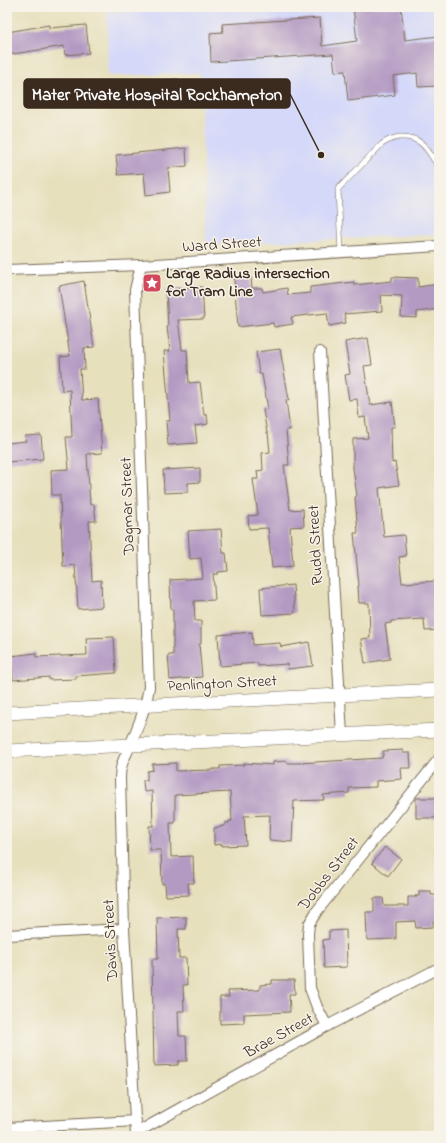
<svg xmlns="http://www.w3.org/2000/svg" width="446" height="1143" font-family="'Indie Flower',sans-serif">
  <rect width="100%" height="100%" fill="#f7f3e8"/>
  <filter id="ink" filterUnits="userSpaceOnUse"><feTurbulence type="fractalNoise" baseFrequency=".025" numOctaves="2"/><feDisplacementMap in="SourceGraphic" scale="8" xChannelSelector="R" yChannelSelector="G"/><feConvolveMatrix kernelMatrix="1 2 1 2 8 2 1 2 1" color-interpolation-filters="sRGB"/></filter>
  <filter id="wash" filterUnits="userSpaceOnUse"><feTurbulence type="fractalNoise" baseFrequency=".012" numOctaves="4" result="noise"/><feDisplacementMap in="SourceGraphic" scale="16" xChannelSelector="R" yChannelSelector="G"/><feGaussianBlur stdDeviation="0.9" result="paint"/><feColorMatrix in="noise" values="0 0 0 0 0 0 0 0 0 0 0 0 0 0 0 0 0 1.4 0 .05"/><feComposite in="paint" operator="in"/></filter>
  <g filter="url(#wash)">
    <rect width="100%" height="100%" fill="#e7e0bd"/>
    <path fill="#d4d8f9" d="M201,7h238v227l-233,11 -6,-172 -92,3 -1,-64z"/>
    <g id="blocks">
      <g fill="#b39ac3">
        <path d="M353,7h48l4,33 34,-4v50l-21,1 -1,-14 -24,3 2,19 -47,6 -3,-30 -10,1 -2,-18 -122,8 -1,-29 13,-1 -1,-8 98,-6 2,28 35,-5z"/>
        <path d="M49,25v3l37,-3 3,28 -24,2 -1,-9 -57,9v-23z"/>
        <path d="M178,79l1,22h-14l-1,-21z"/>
        <path d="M186,148l1,18 -19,2 2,24 -24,3 -2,-22 -26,2 -2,-20z"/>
        <path d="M251,277l1,11h10l1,4 24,-4 1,7 22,-2v-6l44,-5v3l38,-4v-4l26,1v9l21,-3v25l-22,3v6l-16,-1 1,-21 -21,-1 1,16 -38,3 2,9 -17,3 -2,-13 -36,4 2,7 -19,3 -1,-4 -35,4 -4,-48z"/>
        <path d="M84,281l10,66 -10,1 1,21h-5l2,31 16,-1 4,54 -15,1 3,51 4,-1 2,17h-7l3,60 9,-1 1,27 -24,2 -3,-44 -12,1 -3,-71h-8l-1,-25 18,-1 -3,-32h6l-2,-47 -8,1 -2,-34 10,-1 -11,-70z"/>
        <path d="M202,287l2,32 -26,1 4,30h5l2,33 11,-1 4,33h3l1,9 -13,2 2,17 -29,2 -2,-24h4l-6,-70h6l-3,-24h1l-2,-38z"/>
        <path d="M368,338l4,27 -8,1 6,39 22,-3 3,25h-4l1,36 3,-1 4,23 -20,3 5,49 20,-2 2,21 -7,1 3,26 37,-2v49l-14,1 -1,-12 -33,2v2l-6,1 5,35 -25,4 -4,-24 9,-1 -1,-35h-10l-1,-17h1l-5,-53h4l-3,-36 2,-1 -4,-28v-29l15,-1 -3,-21 -6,1 -2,-19 -8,1 -4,-25 5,-1 -5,-32z"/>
        <path d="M280,349l9,51h-3l4,30h-4l3,35h-5l6,45 13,-1 1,17 -14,1 3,39 -21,2 -4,-40 -19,1 -1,-13 10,-1 -5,-36h5l-1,-8 6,-1 -1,-17 8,-1 -2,-19h-1l-4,-23 5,-1 -6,-35h-3l-3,-22z"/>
        <path d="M41,435l2,24 -36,3v-19l19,-2 -1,-5z"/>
        <path d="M200,468v14l-12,1v9l-24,1 -1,-23z"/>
        <path d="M221,529l2,24h3l2,18 -10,1v2h-5l2,26 -21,1 1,20h6v23h-2l3,33 -32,3 -2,-25h5v-45h-2l-1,-30 33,-2 -2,-20 -11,1 -2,-28z"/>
        <path d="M293,585l2,28 -33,2 -2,-27z"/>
        <path d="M252,632l1,13 27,-2 1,4 28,-5 4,24 -25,3 -1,-5 -29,2v-3l-38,3 -2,-31z"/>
        <path d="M114,637l2,36 -40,3v3l-27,1v-3l-36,3 -2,-24 25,-3v4l51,-2 -1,-17z"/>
        <path d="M403,750v3h7l1,15h-10l1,11 -26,2v6l-27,1v5l-26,2 1,5 -30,1 -2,41 -23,-2 1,-25 -26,1 2,29 -24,1v-2l-8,1v-17l7,-1v-1h4v-3h4v-2h3l-2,-29 -55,3v28h-5l1,34 22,-1 1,27h-6l1,12 -23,1 -1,-12h-3l-1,-34h-11l-1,-24h4l-1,-35 -8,1 -1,-12h4v-9l6,-1 -1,-6 24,-1v8l37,-1v-1h7v-3l24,-1v-2l29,2v-3l14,-1v2h12l83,-5v-2h1v-5z"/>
        <rect x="416" y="798" width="20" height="20"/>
        <path d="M385,847l16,12 -13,17 -16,-13z"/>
        <path d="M419,891h12v4h8v26h-6v6l-17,1 -1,-7 -19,1v17l-29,1 -1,-28h8v-14h9l1,8h24v-9h9l-2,-1h4z"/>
        <path d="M186,917v12h-8l1,29h7l1,27h-4l1,26h-6l1,25h7l1,25h-9v4l-24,1 -2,-107h6l-1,-41z"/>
        <path d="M346,930l1,37 -23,1 -1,-28 6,-1v-8z"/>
        <path d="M272,980h22l1,14h-6l1,18 -46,2v9l-24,1v-27h9l-1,-6 32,-1v-5l12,-1z"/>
      </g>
    </g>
  </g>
  <g filter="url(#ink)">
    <use href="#blocks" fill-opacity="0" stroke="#776a56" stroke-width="1"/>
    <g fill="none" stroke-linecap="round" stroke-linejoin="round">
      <defs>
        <path id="service" d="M341,252l-3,-63 44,-45c6,-4 10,-6 18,-7 23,-1 28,14 39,31"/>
        <g id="minor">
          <path d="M7,270l134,-5 298,-19"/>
          <path d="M320,352l22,383"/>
          <path d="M7,935l117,-6"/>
          <path d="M327,1026l-10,-19 -7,-19 -2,-54 1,-10 8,-13 122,-152"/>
          <path d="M7,1128l129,-7"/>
          <path d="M136,1133l191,-107 112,-58"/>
          <path d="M136,1136l-12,-207 -4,-151c0,-16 6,-21 11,-35 8,-19 15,-36 18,-56l-14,-397 6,-25"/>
        </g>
        <g id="tertiary">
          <path d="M7,713l332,-18 100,-5"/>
          <path d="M7,751l432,-21"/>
        </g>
      </defs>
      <use href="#service" stroke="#776a56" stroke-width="6"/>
      <use href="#minor" stroke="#776a56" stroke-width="12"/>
      <use href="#tertiary" stroke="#776a56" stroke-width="14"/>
      <use href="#service" stroke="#fff" stroke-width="5"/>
      <use href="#minor" stroke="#fff" stroke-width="10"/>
      <use href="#tertiary" stroke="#fff" stroke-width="13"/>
    </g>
  </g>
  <defs>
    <symbol id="sight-square" viewBox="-11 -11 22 22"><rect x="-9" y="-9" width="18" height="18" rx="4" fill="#d1495b" stroke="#f7f3e8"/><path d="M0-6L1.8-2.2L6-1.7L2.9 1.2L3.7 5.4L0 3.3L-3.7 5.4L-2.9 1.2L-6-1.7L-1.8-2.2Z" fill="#fff"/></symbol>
  </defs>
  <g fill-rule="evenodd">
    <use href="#sight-square" x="141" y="272" width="22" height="22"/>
  </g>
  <g text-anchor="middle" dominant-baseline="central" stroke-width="3" stroke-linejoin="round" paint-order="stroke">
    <g font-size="16" fill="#3b2a1e" stroke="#f7f3e8">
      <text transform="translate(222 245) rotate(-4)">Ward Street</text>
      <text transform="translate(128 506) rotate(-92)">Dagmar Street</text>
      <text transform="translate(316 545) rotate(-93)">Rudd Street</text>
      <text transform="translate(222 684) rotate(-3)">Penlington Street</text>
      <text transform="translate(329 874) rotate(-52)">Dobbs Street</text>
      <text transform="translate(111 940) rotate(-93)">Davis Street</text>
      <text transform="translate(279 1036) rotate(-29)">Brae Street</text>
    </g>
    <g font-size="16" font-weight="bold" fill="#3b2a1e" stroke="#f7f3e8" text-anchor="start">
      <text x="166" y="274">Large Radius intersection<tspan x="166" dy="18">for Tram Line</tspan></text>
    </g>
  </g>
  <path fill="none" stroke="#3b2a1e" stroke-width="1.5" d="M321 155L290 94"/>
  <circle fill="#3b2a1e" stroke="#f7f3e8" stroke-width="1.5" cx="321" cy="155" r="4"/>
  <rect fill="#3b2a1e" stroke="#3b2a1e" stroke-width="1.5" x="24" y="79" width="266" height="29" rx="4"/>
  <g font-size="17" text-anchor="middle" font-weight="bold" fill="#fff">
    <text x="157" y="100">Mater Private Hospital Rockhampton</text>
  </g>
  <rect width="446" height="1143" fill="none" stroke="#f7f3e8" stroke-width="24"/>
</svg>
